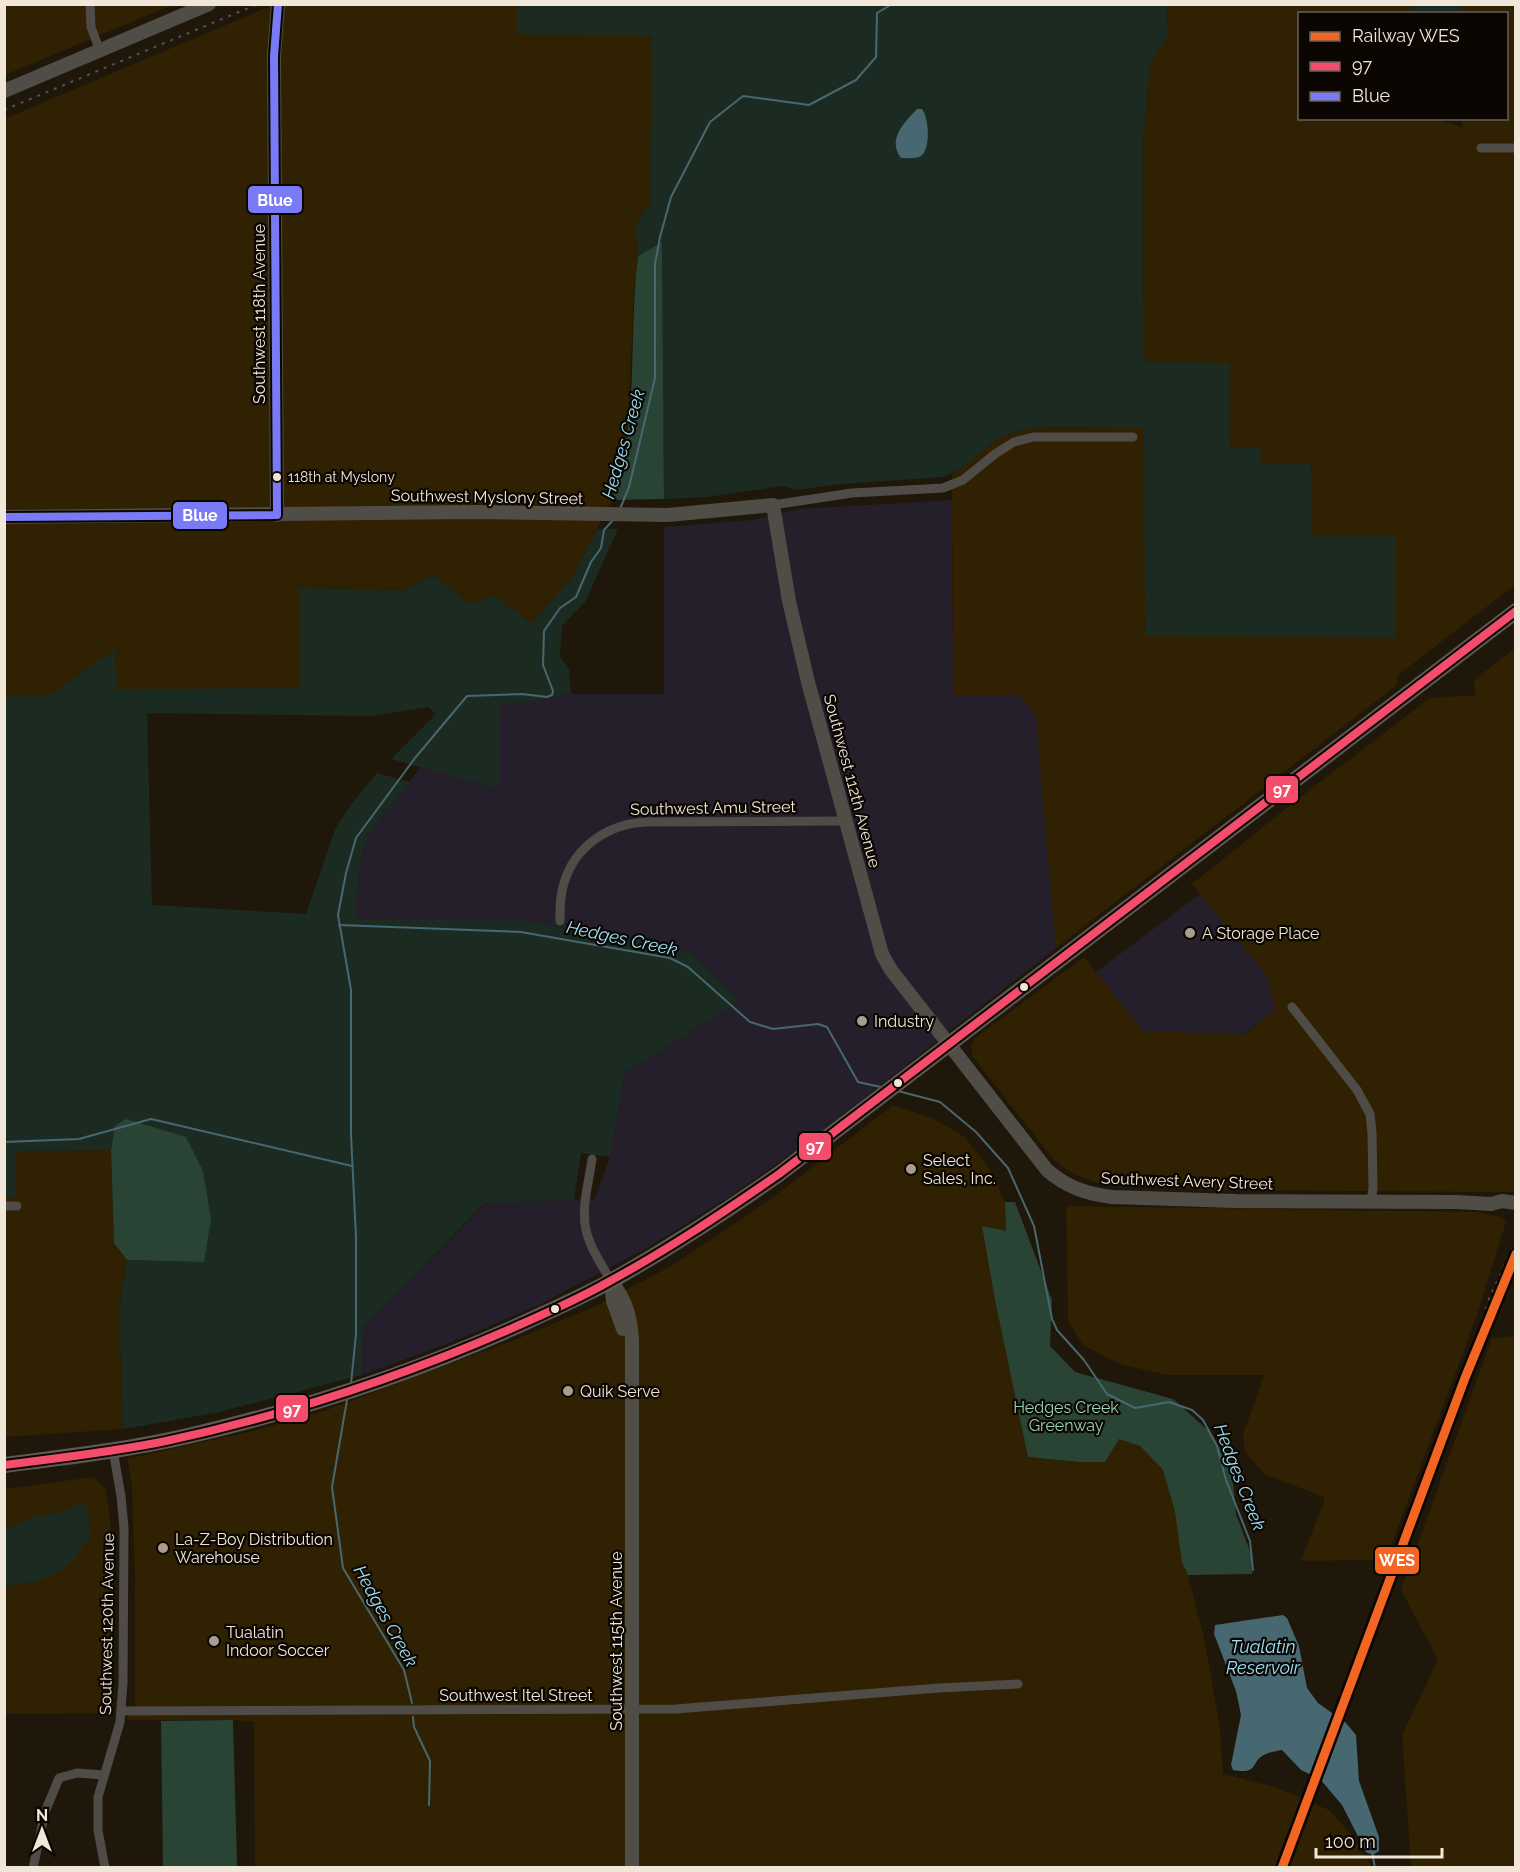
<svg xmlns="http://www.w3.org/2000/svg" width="1520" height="1872" font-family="Raleway,sans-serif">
  <rect width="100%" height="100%" fill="#1f1709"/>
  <g fill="#251f2b">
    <path d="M952,500l1,196h67l10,10 6,12 20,230 -251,196 -70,49 -88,55 -108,57 -92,39 -85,31 1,-48 123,-124 109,-4 15,-43 15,-83 115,-72 -48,-48 -19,-8 -102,-15 -49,-11 -163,1 -4,-6 7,-61 10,-24 49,-62 78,21 1,-82 71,-12h93v-167l89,-7 46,-11z"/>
    <path d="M1200,894l67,82 8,33 -32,26 -100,-3 -47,-60z"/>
  </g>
  <g fill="#2f2101">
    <path d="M5,5h167l-167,70z"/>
    <path d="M273,5h244v29l135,1 -2,169 -15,20 3,32 -4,36 -5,113 -4,50 -13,45 -41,79 -39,44 -37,-27 -26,8 -36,-30 -26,16 -107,-2 -1,100 -183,2 -1,-40 -65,45 -45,1 -1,-577z"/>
    <path d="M1167,5h243l1,8 -111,1v104l141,1 3,3 18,5v-8l44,-1v-104l-45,-1 -1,-8h55v580l-118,91v9l-341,263 -20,-230 -6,-12 -10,-10h-67l-1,-222 10,-5 29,-26 16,-8 18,-6 15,-2 105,1 1,208 166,-101 -51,-71 -31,-16 -86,-86 -1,-217 7,-82 18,-26z"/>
    <path d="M1515,648l1,540 -2,4 -306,-2 -86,-4 -28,-4 -23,-9 -17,-13 -81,-103 -2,-12 3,-6 110,-82 59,74 101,4 31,-26 -8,-33 -75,-92 102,-82 136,-104 45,-3 -1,-15z"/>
    <path d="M893,1105l39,13 33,19 26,34 14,31 1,30 -24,-6 46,231 51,5h26l14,-23 21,7 23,24 12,42 9,57 4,6 16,62 16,91 3,46 52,13 54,23 21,23 22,34h-1117l-1,-145 -21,-2h-107l9,-14v-120l-3,-101 -5,-26 126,-28 71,-20 190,-71 82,-34 77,-41 98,-66z"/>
    <path d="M111,1150l3,93 13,17 -8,51 4,118 -118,8 -1,-239h12l-1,-47z"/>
    <path d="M1066,1206l411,6 25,5 4,5 -29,93 -91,245 -85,1 23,-60v-4l-60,-23 -19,-23 -2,-16 21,-60h-98l-46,-11 -37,-19 -15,-24z"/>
    <path d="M1515,1336v531h-104l-9,-132 36,-75 -37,-70 91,-252z"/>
    <path d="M93,1477l13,12 4,30 3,194 -108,1v-225z"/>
  </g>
  <g fill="#1c2b22">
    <path d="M517,4l650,1 1,32 -18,26 -7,82 1,217 85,1 1,85 30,-1 1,17h50l1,71h84v102l-251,-1 -1,-208 -104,-1 -15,2 -18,6 -16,8 -29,26 -19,8 -102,7 -45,6 -13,-4 -76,11 -43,2 -2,-257 -24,14 -3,-32 15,-20 2,-168 -135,-2z"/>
    <path d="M1410,5h50l1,8h-50z"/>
    <path d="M597,529h21l-33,73 -23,24 -2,31 9,12 2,25 -71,12v83l-109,-30 45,-45 -7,-7 -56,9 -226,-3 5,192 154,9 30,-87 16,-24 25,-30 33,9 -38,47 -10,24 -7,61 4,6 163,-1 49,11 102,15 19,8 48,48 -115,72 -15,84 -29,-4 -7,47 -89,3 -122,124 -1,48 -147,38 -92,16 -4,-118 8,-51 77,2 -89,-136 -4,24 -95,1v47h-11l-1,-502 46,-1 65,-46 2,40 182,-1v-100l108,2 26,-16 36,30 26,-8 37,27 39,-44z"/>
    <path d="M79,1502l9,6 1,19 3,9c-8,7 -13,18 -21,26 -16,17 -44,23 -66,23v-56l29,-12 20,-3v-3l4,-1 1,4 4,-1z"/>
  </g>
  <g fill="#294435">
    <path d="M662,242l2,257 -52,1c28,-77 16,-164 26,-244z"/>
    <path d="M126,1119l60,18 17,34 8,48 -7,43 -77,-2 -13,-17 -3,-93 4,-24z"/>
    <path d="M1005,1202h10l37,98 -2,46 25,26 98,27 38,34 21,37 4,44 15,40 1,20 -64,1 -6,-12 -7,-51 -12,-42 -23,-24 -21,-7 -14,23h-26l-51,-5 -33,-157 -13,-74 24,5z"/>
    <path d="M233,1720l4,147h-74l-2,-146z"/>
  </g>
  <g fill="#476771">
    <path d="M917,109h5c7,9 9,40 -1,47 -4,3 -14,2 -20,2 -14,-19 3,-35 16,-49z"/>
    <path d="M1283,1615l4,3 12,28 8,42 11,15 28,20 10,12 3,46 20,56v14l-6,4 -7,-3 -24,-47 -22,-26 -19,-9 -19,-20c-5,1 -11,2 -16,4 -17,7 -5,21 -33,16l-2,-5 10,-50 -5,-24 -22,-57 1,-9z"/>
  </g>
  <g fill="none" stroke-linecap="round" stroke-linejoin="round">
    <g stroke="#476771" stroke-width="2">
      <path d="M620,509l9,-22 26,-109v-114l5,-27 11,-40 39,-75 33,-26 66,9 47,-25 20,-23 1,-44 15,-9"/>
      <path d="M339,925l182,7 149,26 18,9 62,55 23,7 45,-5 9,3 31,55 23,5"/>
      <path d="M898,1091l42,11 36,30 32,36 26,58 18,93 5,11 27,30 23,34 28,14 34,-6 23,8 11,10 14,26 9,34 24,61 3,29"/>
      <path d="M4,1142l75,-3 72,-20 201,47"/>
      <path d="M351,1384l5,-50v-97l-5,-102v-145l-13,-75 8,-42 10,-35 59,-80 52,-62 55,-2 25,3 5,-2 1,-4 -10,-26 1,-34 16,-23 16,-11 15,-35 10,-14 3,-18 10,-11"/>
      <path d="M347,1400l-15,87 11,81 61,102 8,33"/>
      <path d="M413,1717l1,10 16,34 -1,44"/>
      <path d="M1372,1852l3,16"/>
    </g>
    <g stroke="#4f4b46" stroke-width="9">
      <path d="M90,4l1,23 9,24"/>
      <path d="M1481,148h35"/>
      <path d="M773,505l79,-12 91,-5 20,-8 32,-26 19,-12 19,-5h100"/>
      <path d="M560,921c0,-13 0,-26 4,-38 11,-37 44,-59 82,-61l199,-1"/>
      <path d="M1292,1007l65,83 13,24 2,19 1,55 -2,14"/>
      <path d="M592,1159c-3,23 -11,48 -6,71 4,18 16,35 25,51"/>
      <path d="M4,1206h13"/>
      <path d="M121,1711l555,-2 263,-21 79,-4"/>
      <path d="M33,1868l12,-56 14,-34 18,-5 27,2"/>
      <path d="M105,1868l-7,-38v-33l22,-75 3,-39 1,-155 -3,-32 -8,-46"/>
    </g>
    <g stroke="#504c46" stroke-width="14">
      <path d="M4,91l205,-87"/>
      <path d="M277,515l-3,-459 4,-52"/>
      <path d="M4,517l470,-5 194,3 105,-10 16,96 19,81 74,272 9,16 156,200c19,17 40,24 65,27l123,4 222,1 34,2 11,-3 14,2"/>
      <path d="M611,1281c15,19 19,34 21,58v529"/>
      <path d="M611,1281l2,20 10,28"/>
    </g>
    <path stroke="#5f5852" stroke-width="16" d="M4,1465c62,-8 123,-15 184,-29 116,-27 229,-64 338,-114 28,-13 57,-26 85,-41 58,-33 114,-69 168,-107l737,-563"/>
    <g stroke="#565149" stroke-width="2" stroke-dasharray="3 6" stroke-linecap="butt">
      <path d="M4,110l254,-106"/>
      <path d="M1465,1378l24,-79 27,-59"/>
    </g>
    <defs>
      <path id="bus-1" d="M4,1465c55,-7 109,-13 162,-24 117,-25 232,-63 342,-111 34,-15 69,-30 102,-49 59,-32 114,-69 169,-107l737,-563"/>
      <path id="bus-2" d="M4,517l273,-2 -3,-459 4,-52"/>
    </defs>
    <use href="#bus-1" stroke="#0b0601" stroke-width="12"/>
    <use href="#bus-2" stroke="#0b0601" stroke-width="12"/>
    <use href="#bus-1" stroke="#f44d6c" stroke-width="8"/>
    <use href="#bus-2" stroke="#7a7af7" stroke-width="8"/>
    <defs>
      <path id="rail-1" d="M1282,1868l183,-490 51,-124"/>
    </defs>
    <use href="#rail-1" stroke="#0b0601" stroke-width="14"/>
    <use href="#rail-1" stroke="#f26522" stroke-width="9"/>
  </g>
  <g fill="#f0e7d8" stroke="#0b0601" stroke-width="2">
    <circle cx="277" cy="477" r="5"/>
    <circle cx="1024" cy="987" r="5"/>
    <circle cx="898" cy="1083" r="5"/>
    <circle cx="555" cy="1309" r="5"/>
  </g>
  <g fill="#a79e90" stroke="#0b0601" stroke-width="2">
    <circle cx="1190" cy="933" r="6"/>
    <circle cx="862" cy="1021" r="6"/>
    <circle cx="911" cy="1169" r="6"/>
    <circle cx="568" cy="1391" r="6"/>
    <circle cx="163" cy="1548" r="6"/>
    <circle cx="214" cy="1641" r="6"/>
  </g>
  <g text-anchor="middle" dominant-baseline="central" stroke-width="4.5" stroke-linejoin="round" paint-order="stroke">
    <g font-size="14" fill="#f0e7d8" stroke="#0b0601" text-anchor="start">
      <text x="288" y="477">118th at Myslony</text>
    </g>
    <g font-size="16" fill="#f0e7d8" stroke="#0b0601">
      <text transform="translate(259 314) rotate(-90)">Southwest 118th Avenue</text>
      <text transform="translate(487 497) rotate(1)">Southwest Myslony Street</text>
      <text transform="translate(852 781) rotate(75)">Southwest 112th Avenue</text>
      <text transform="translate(713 808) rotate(-1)">Southwest Amu Street</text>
      <text transform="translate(1187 1181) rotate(2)">Southwest Avery Street</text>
      <text transform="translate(107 1624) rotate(-89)">Southwest 120th Avenue</text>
      <text transform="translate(616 1641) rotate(-90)">Southwest 115th Avenue</text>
      <text x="516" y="1695">Southwest Itel Street</text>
    </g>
    <g font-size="16" fill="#f0e7d8" stroke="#0b0601" text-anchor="start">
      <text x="1202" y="933">A Storage Place</text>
      <text x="874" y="1021">Industry</text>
      <text x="923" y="1160">Select<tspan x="923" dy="18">Sales, Inc.</tspan></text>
      <text x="580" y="1391">Quik Serve</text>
      <text x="175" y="1539">La-Z-Boy Distribution<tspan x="175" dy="18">Warehouse</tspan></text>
      <text x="226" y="1632">Tualatin<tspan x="226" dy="18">Indoor Soccer</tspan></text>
    </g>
    <g font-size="16" fill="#97d4b7" stroke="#0b0601">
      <text x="1066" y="1407">Hedges Creek<tspan x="1066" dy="18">Greenway</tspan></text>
    </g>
    <g font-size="18" font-style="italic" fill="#9be0f6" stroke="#0b0601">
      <text transform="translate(623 444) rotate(-74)">Hedges Creek</text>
      <text transform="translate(622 938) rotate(12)">Hedges Creek</text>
      <text transform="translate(1240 1477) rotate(69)">Hedges Creek</text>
      <text transform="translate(386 1616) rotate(61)">Hedges Creek</text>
      <text x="1263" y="1646">Tualatin<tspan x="1263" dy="21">Reservoir</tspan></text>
    </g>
  </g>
  <g stroke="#0b0601" stroke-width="2">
    <rect x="247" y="185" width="56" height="29" rx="6" fill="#7a7af7"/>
    <rect x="172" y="501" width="56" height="29" rx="6" fill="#7a7af7"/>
    <rect x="1265" y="775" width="34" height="29" rx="6" fill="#f44d6c"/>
    <rect x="798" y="1132" width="34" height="29" rx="6" fill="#f44d6c"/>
    <rect x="275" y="1394" width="34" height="29" rx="6" fill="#f44d6c"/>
    <rect x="1374" y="1546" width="46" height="29" rx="6" fill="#f26522"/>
  </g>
  <g font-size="16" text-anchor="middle" font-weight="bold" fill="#fff">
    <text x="275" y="206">Blue</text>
    <text x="200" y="521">Blue</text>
    <text x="1282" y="795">97</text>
    <text x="815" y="1152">97</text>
    <text x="292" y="1415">97</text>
    <text x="1397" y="1566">WES</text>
  </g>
  <rect width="1520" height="1872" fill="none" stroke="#f0e7d8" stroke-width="12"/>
  <rect x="1298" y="12" width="210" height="108" fill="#0b0601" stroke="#676057" stroke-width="1.5"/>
  <rect x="1310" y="32" width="30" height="9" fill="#f26522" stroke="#676057" stroke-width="1.5"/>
  <text x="1352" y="42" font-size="18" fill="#f0e7d8">Railway WES</text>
  <rect x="1310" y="62" width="30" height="9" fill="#f44d6c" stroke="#676057" stroke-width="1.5"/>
  <text x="1352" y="72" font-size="18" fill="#f0e7d8">97</text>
  <rect x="1310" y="92" width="30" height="9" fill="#7a7af7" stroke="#676057" stroke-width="1.5"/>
  <text x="1352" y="102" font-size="18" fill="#f0e7d8">Blue</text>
  <g transform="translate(42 1830)" stroke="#0b0601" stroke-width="4.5" paint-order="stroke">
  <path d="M0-4.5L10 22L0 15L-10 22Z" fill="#f0e7d8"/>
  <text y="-9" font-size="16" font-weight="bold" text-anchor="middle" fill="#f0e7d8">N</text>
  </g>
  <path d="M1316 1848v9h126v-9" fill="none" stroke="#f0e7d8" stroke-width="3"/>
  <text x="1325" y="1848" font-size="18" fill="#f0e7d8" stroke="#0b0601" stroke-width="4.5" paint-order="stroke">100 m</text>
</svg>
